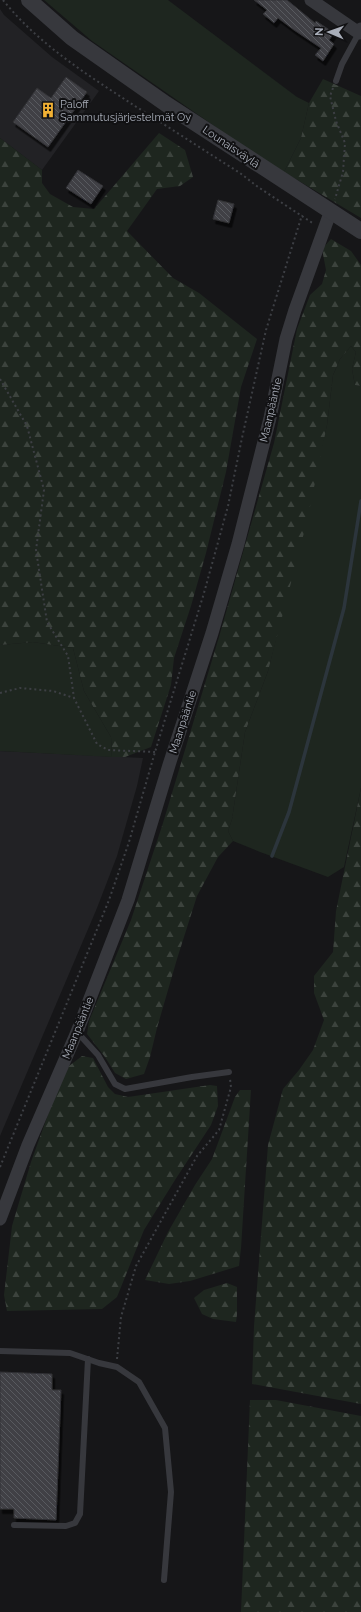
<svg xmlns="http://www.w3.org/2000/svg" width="361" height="1612" font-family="Raleway,sans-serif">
  <defs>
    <pattern id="forest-firs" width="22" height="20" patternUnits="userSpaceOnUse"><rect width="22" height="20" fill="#1e261f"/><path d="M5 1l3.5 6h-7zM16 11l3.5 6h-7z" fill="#3c433d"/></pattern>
    <pattern id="building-back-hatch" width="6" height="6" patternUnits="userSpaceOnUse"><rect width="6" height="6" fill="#404145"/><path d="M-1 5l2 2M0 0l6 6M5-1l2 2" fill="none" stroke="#595a5e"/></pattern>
    <filter id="shadow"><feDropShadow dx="2.5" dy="4.5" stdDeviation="0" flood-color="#0009"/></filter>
  </defs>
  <rect width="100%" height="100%" fill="#161618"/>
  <g fill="#222225">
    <path d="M0,9l4,6 48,42 47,34 -57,79 -42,-32z"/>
    <path d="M0,751l143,7 -6,28 -20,70 -20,52 -97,228z"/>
  </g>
  <g fill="#1e261f">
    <path d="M44,0h124l129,97 12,6 -8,35 -17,34 -54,-35 -138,-96z"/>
    <path d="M351,346l5,6 -4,17 3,16 6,1v402l-17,79 -16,10 -68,-25 -27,-11 -5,-10 4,-12 13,-87 23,-61 4,-16 55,-230 6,-50 7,-16z"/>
    <path d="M33,642l40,6 11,43 27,46 1,20 -112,-6v-106z"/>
  </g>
  <g fill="url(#forest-firs)">
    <path d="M323,79l38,17v122l-77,-46 17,-34 8,-35z"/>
    <path d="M159,133l26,17 8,27 -13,9 -23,3 -30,42 46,47 26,15 58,46 -16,48 -15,85 -20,81 -15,53 -17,52 -3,27 -20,62 -26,10h-13l-1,-20 -27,-46 -11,-43 -40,-6 -33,3v-507l42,32v13l8,11 23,13 21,2z"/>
    <path d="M331,239l20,12 10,14v121l-6,-1 -3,-16 4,-17 -5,-6 -11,13 -7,16 -6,50 -20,96 -39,150 -23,61 -13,87 -4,12 5,10 -15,16 -21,39 -20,63 -20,69 -7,29 -6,17 -18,5 -11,-6 -10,-16 -18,-23 2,-13 42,-101 32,-97 56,-186 55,-194 23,-114 13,-34 12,-11 4,-14 -4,-21z"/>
    <path d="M361,788v616l-109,-20 2,-58 14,-181 15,-56 16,-19 14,-20 11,-30 -10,-27v-17l19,-24 3,-41z"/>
    <path d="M82,1056l11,2 15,29 7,7 13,3 82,-12 7,1 1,20 -7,19 -36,55 -31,50 -27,67 -15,12 -95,2 -3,-16 8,-69 19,-64 23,-64 15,-32z"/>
    <path d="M240,1090h11l-10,158 -2,18 -49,15 -21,3 -24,-4 23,-48 27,-47 17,-26 23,-62z"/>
    <path d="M227,1283l10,4v28l-1,7 -23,-3 -11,-5 -8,-16 10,-8z"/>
    <path d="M250,1400h26l85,16v196h-120z"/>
  </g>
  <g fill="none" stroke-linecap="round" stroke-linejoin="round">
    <path stroke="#2c353c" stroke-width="3.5" d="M272,856l17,-44 55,-204 17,-107"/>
  </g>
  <g fill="url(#building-back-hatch)" stroke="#303034" filter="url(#shadow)">
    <path d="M254,0h33l28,23 1,-2 18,12 -5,7 5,4 -11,17 -8,-6 6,-7 -27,-18 -16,-12 -4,5 -11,-9 4,-4z"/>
    <path d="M66,77l21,15 -39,55 -35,-25 24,-34 14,10z"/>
    <path d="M78,170l25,16 -12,18 -25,-16z"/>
    <path d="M218,200l16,4 -5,19 -16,-4z"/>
    <path d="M0,1372l52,2v16h9l-5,130 -42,-2v-9h-14z"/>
  </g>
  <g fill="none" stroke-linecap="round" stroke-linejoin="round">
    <g stroke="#3d3f44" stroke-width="2" stroke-dasharray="2 3" stroke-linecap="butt">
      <path d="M3,0c35,44 86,76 132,106 35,22 70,45 105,67l18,14 56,37"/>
      <path d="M333,88l-3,8 6,25 9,22 -2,29 -8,27"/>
      <path d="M0,379l27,47 17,64 -8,60 11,72 21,34 6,42"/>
      <path d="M0,693l20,-5 33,3 21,7 23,46 11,6 47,2"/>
      <path d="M0,1167l109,-267 20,-58 26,-90 49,-159 24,-87 14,-68 24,-108 36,-115"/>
      <path d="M117,1359l4,-42 15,-51 61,-110 22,-26 12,-43 -1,-8"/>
    </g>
    <g stroke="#37383d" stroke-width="6">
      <path d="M336,81l6,-17 17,-31"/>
      <path d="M77,1032l21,23 17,29 10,5 67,-12 37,-5"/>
      <path d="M0,1351l70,2 29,10 18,4 22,15 26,46 6,64 -7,88"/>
      <path d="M14,1525l52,1 9,-3 5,-9 8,-155"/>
    </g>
    <g stroke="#37383d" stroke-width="13">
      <path d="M311,0l48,33 2,-4"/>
      <path d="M0,1219l28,-74 49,-113 51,-132 41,-135 43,-132 26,-89 32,-126 16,-79 9,-29 35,-97"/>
    </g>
    <path stroke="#37383d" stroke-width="16" d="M29,0l43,38 94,66 195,127"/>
  </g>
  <defs>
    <symbol id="building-bare" viewBox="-9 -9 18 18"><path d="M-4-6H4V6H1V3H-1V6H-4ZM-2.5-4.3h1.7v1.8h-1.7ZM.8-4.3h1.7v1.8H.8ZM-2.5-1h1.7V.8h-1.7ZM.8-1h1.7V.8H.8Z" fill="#f2b134" stroke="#111113" stroke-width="2.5" paint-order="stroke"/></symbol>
  </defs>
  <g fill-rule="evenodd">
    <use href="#building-bare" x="37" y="99" width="22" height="22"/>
  </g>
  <g text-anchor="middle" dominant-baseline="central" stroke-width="4" stroke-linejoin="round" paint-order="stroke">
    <g font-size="11" fill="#a8adb8" stroke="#111113" text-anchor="start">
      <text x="60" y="104">Paloff<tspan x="60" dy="13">Sammutusjärjestelmät Oy</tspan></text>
    </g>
    <g font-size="11" fill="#a8adb8" stroke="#111113">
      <text transform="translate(231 147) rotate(34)">Lounaisväylä</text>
      <text transform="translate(271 410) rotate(-77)">Maanpääntie</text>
      <text transform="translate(183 722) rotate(-72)">Maanpääntie</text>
      <text transform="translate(78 1028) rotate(-68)">Maanpääntie</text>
    </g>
  </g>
  <g transform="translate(329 32) rotate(272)" stroke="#111113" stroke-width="3" paint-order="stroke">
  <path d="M0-3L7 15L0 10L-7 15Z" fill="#a8adb8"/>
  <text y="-6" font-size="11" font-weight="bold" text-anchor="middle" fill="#a8adb8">N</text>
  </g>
</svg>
